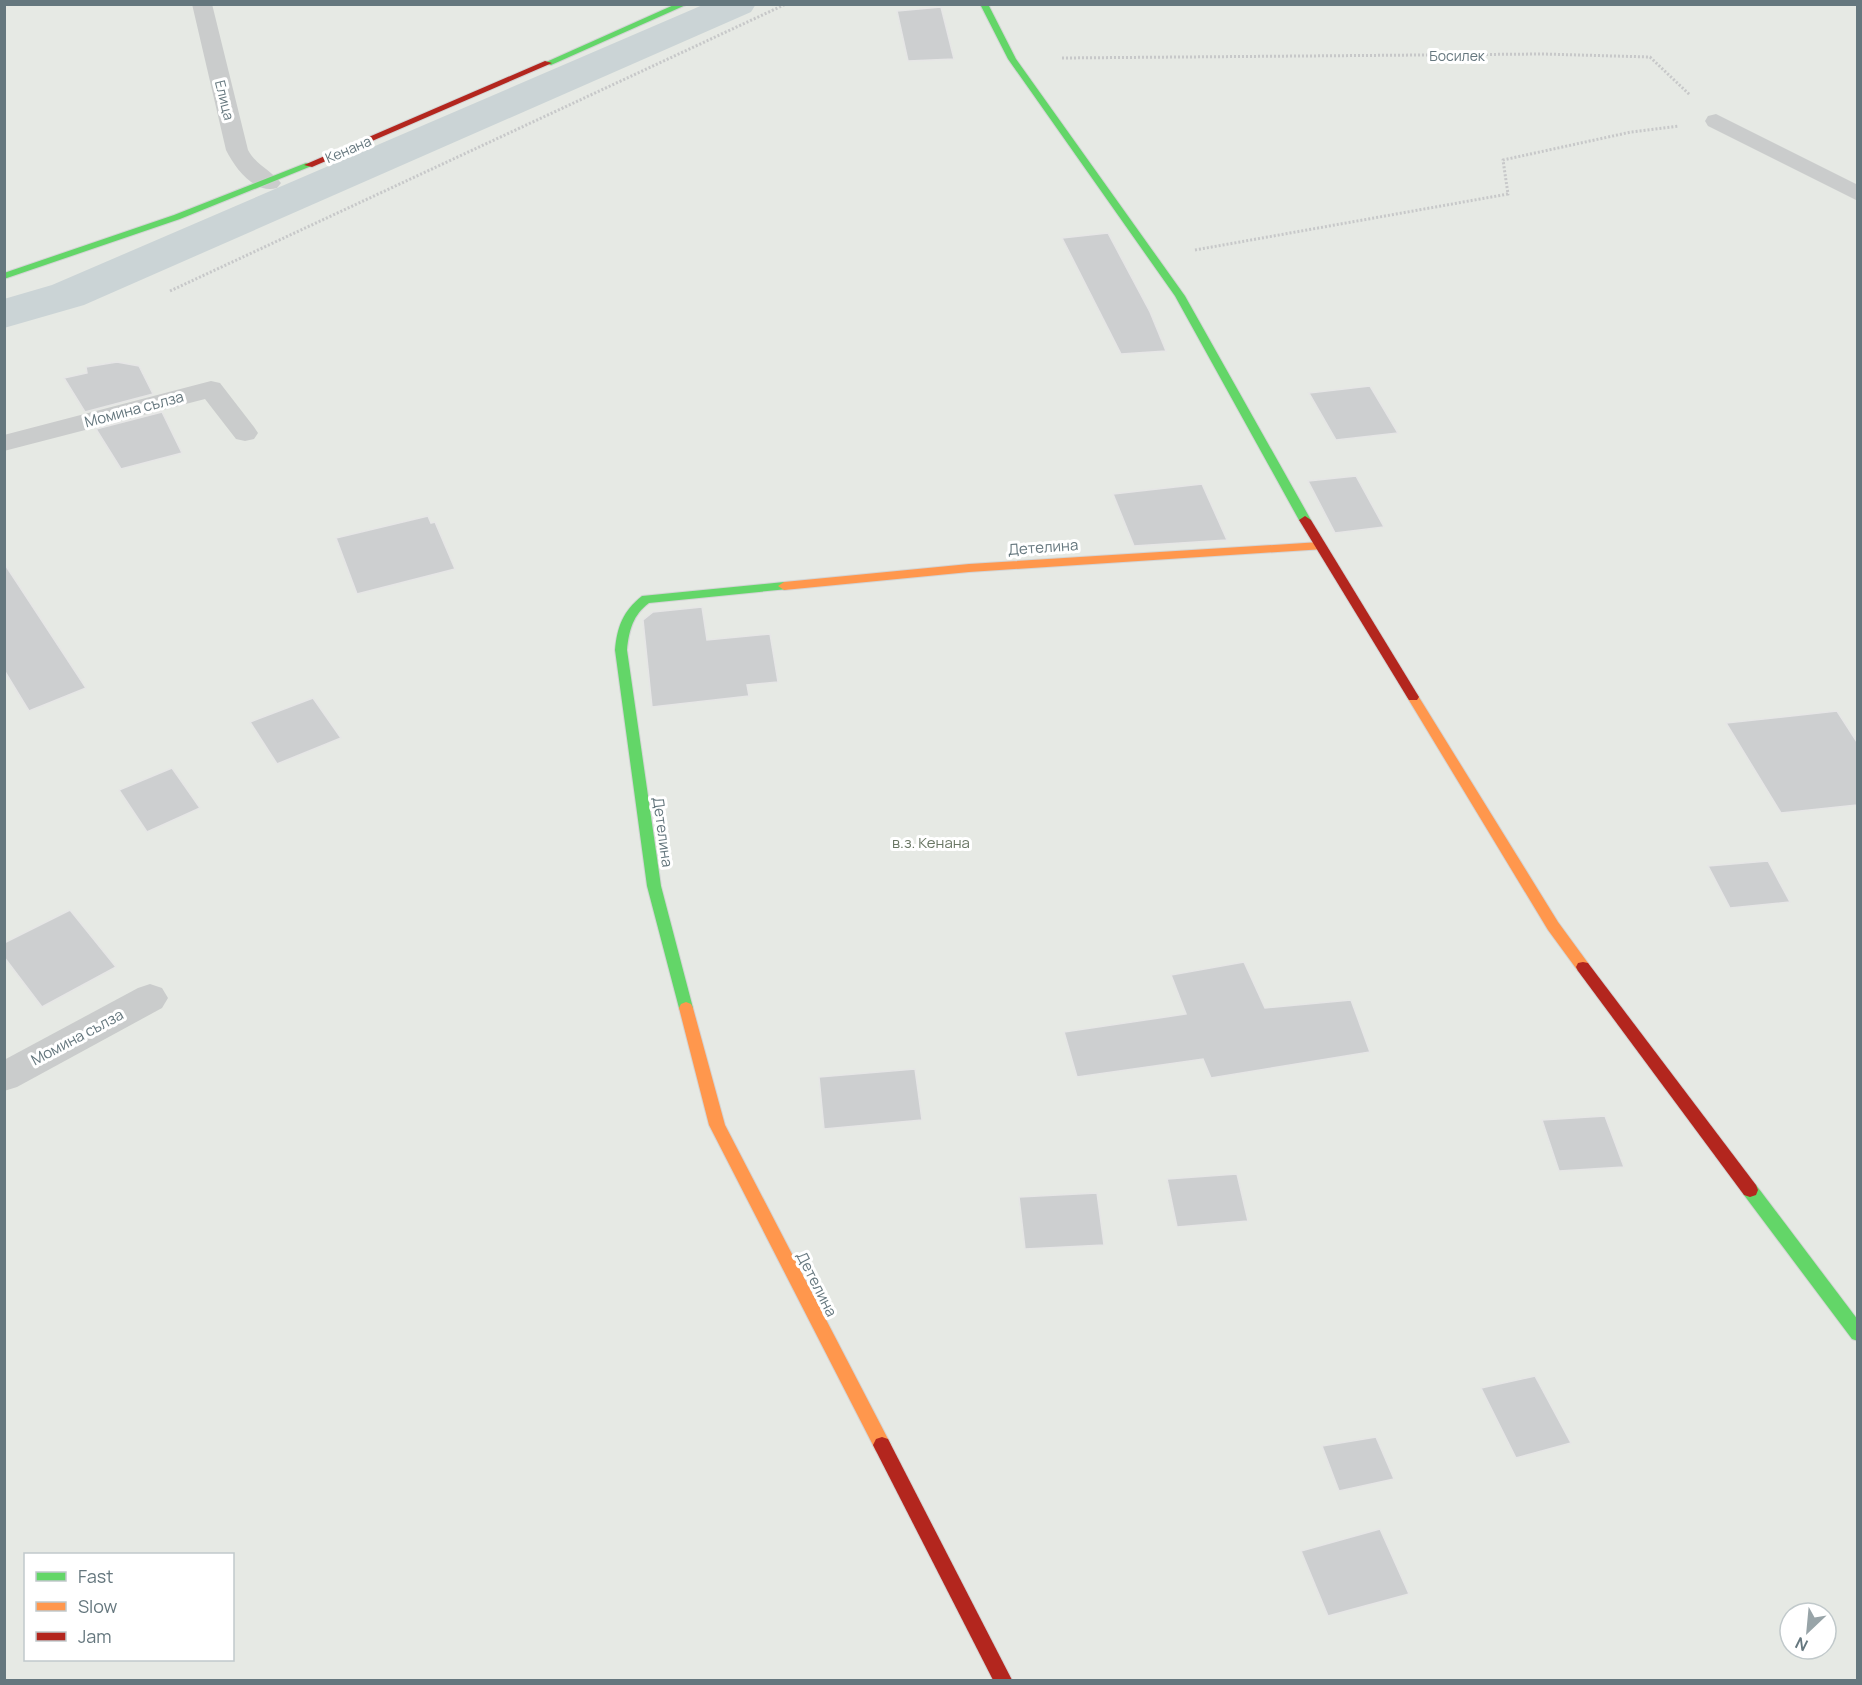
<svg xmlns="http://www.w3.org/2000/svg" width="1862" height="1685" font-family="Manrope,sans-serif">
  <rect width="100%" height="100%" fill="#f7f7f7"/>
  <path fill="#e6e9e4" fill-rule="evenodd" d="M5,5h1852v1675h-1852zM26,1554h206v106h-206zM1790,1613h36v36h-36z"/>
  <g fill="none" stroke-linecap="round" stroke-linejoin="round">
    <path fill="#cbd4d6" fill-rule="evenodd" d="M705,4h51l-5,8 -667,293 -80,23v-29l48,-14z"/>
  </g>
  <g fill="#cdcfd0" stroke="#e6e6e6" stroke-width="1.5">
    <path d="M941,7l13,52 -46,2 -11,-50z"/>
    <path d="M1108,233l42,79 16,39 -45,3 -59,-116z"/>
    <path d="M117,362l22,4 14,28 -68,18 -21,-34 23,-5 -1,-6z"/>
    <path d="M1370,386l28,47 -62,7 -27,-47z"/>
    <path d="M162,412l20,41 -61,16 -25,-40z"/>
    <path d="M1356,476l28,51 -49,6 -27,-52z"/>
    <path d="M1202,484l25,56 -93,6 -21,-52z"/>
    <path d="M428,516l3,7 4,-1 20,47 -98,25 -21,-56z"/>
    <path d="M4,563l82,125 -57,23 -25,-41z"/>
    <path d="M702,607l5,33 63,-6 8,48 -31,3 2,11 -97,11 -9,-87 10,-8z"/>
    <path d="M313,698l28,40 -64,26 -27,-42z"/>
    <path d="M1837,711l20,31v63l-76,8 -55,-90z"/>
    <path d="M172,768l28,40 -53,24 -28,-42z"/>
    <path d="M1768,861l22,41 -60,6 -22,-42z"/>
    <path d="M70,910l46,57 -74,40 -38,-50v-14z"/>
    <path d="M1244,962l21,46 86,-8 19,52 -159,26 -8,-19 -126,18 -13,-45 122,-18 -15,-39z"/>
    <path d="M915,1069l7,51 -98,9 -5,-52z"/>
    <path d="M1605,1116l19,51 -65,4 -17,-51z"/>
    <path d="M1237,1174l11,47 -71,6 -10,-48z"/>
    <path d="M1097,1193l7,52 -79,4 -6,-52z"/>
    <path d="M1535,1376l36,67 -55,15 -35,-70z"/>
    <path d="M1376,1437l18,42 -55,12 -17,-45z"/>
    <path d="M1380,1529l29,65 -81,22 -27,-65z"/>
  </g>
  <g fill="none" stroke-linecap="round" stroke-linejoin="round">
    <defs>
      <g id="fast">
        <path d="M676,4h12l-137,61 -7,-2z"/>
        <path d="M980,4h8l28,55 169,237 126,224 -2,2 -4,2 -6,-4 -124,-224 -167,-237z"/>
        <path d="M306,163l8,2 -134,54 -176,60v-6l170,-58z"/>
        <path d="M784,582l4,1 2,3 -2,3 -139,14c-16,12 -20,27 -22,47l34,236 32,122 -2,4h-10l-2,-4 -32,-122 -32,-236c2,-23 8,-39 27,-54z"/>
        <path d="M1750,1183l6,2 102,135v21l-6,-2 -108,-144 -2,-5 2,-5z"/>
      </g>
      <g id="slow">
        <path d="M1320,542l6,4 -2,3 -355,23 -185,18 -6,-4 6,-4 185,-18z"/>
        <path d="M1413,693l4,1 141,228 30,41 2,4 -2,4h-10l-30,-41 -141,-233z"/>
        <path d="M686,1002l5,2 2,4 32,117 163,314 3,6 -3,6 -6,2 -6,-2 -167,-326 -30,-117 2,-4z"/>
      </g>
      <g id="jam">
        <path d="M545,61l7,2 -240,104 -8,-2z"/>
        <path d="M1305,516l6,4 108,177 -2,3h-8l-2,-3 -108,-177z"/>
        <path d="M1583,962l5,1 168,222 2,5 -2,5 -6,2 -6,-2 -166,-224 -2,-4 2,-4z"/>
        <path d="M882,1437l6,2 124,241h-19l-117,-229 -3,-6 3,-6z"/>
      </g>
    </defs>
    <use href="#fast" stroke="#d3d4d5" stroke-width="2"/>
    <use href="#slow" stroke="#d3d4d5" stroke-width="2"/>
    <use href="#jam" stroke="#d3d4d5" stroke-width="2"/>
    <g stroke="#c7c8c9" stroke-width="3" stroke-dasharray="2 2" stroke-linecap="butt">
      <path d="M1062,58l481,-4 107,3 40,38"/>
      <path d="M1195,250l313,-56 -5,-34 128,-28 48,-6"/>
      <path d="M170,291l616,-287"/>
    </g>
    <g fill="#cacccc" fill-rule="evenodd">
      <path d="M192,4h20l36,146c8,15 23,20 33,33l-4,5c-23,6 -42,-20 -51,-38z"/>
      <path d="M1716,114l142,71v16l-150,-75 -3,-5 3,-5z"/>
      <path d="M211,381l9,2 34,44 4,6 -4,6 -9,2 -9,-2 -31,-40 -201,52v-16z"/>
      <path d="M150,984l12,4 6,10 -6,10 -145,79 -13,4v-31l134,-72z"/>
    </g>
    <use href="#fast" fill="#63d668" fill-rule="evenodd"/>
    <use href="#slow" fill="#ff974d" fill-rule="evenodd"/>
    <use href="#jam" fill="#b3261e" fill-rule="evenodd"/>
  </g>
  <g text-anchor="middle" dominant-baseline="central" stroke-width="6" stroke-linejoin="round" paint-order="stroke">
    <g font-size="14" fill="#65777e" stroke="#fff">
      <text x="1457" y="55">Босилек</text>
      <text transform="translate(225 100) rotate(76)">Елица</text>
      <text transform="translate(348 149) rotate(-23)">Кенана</text>
    </g>
    <g font-size="15" fill="#65777e" stroke="#fff">
      <text transform="translate(134 409) rotate(-15)">Момина сълза</text>
      <text transform="translate(1043 547) rotate(-4)">Детелина</text>
      <text transform="translate(663 832) rotate(82)">Детелина</text>
      <text transform="translate(77 1037) rotate(-28)">Момина сълза</text>
      <text transform="translate(817 1284) rotate(63)">Детелина</text>
    </g>
    <g font-size="15" fill="#6a7764" stroke="#fff">
      <text x="931" y="842">в.з. Кенана</text>
    </g>
  </g>
  <rect width="1862" height="1685" fill="none" stroke="#65777e" stroke-width="12"/>
  <rect x="24" y="1553" width="210" height="108" fill="#ffffff" stroke="#c1c9cb" stroke-width="1.5"/>
  <rect x="36" y="1572" width="30" height="9" fill="#63d668" stroke="#c1c9cb" stroke-width="1.5"/>
  <text x="78" y="1583" font-size="18" fill="#65777e">Fast</text>
  <rect x="36" y="1602" width="30" height="9" fill="#ff974d" stroke="#c1c9cb" stroke-width="1.5"/>
  <text x="78" y="1613" font-size="18" fill="#65777e">Slow</text>
  <rect x="36" y="1632" width="30" height="9" fill="#b3261e" stroke="#c1c9cb" stroke-width="1.5"/>
  <text x="78" y="1643" font-size="18" fill="#65777e">Jam</text>
  <g transform="translate(1808 1631) rotate(206)"><circle r="28" fill="#ffffff" stroke="#c1c9cb" stroke-width="1.5"/>
  <path d="M0-4.5L10 22L0 15L-10 22Z" fill="#98a4a8"/>
  <text y="-9" font-size="16" font-weight="bold" text-anchor="middle" fill="#65777e">N</text>
  </g>
</svg>
